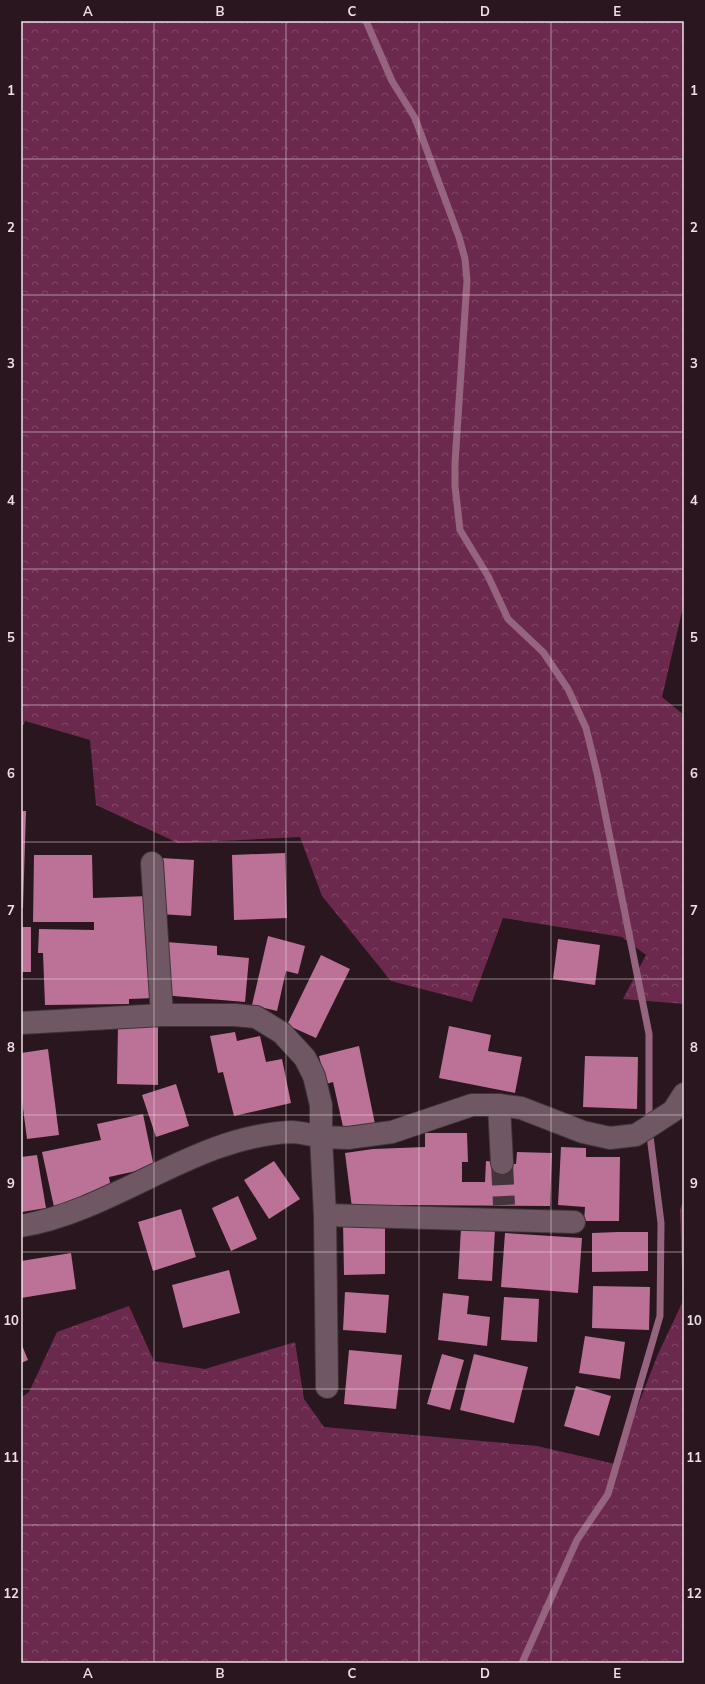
<svg xmlns="http://www.w3.org/2000/svg" width="705" height="1684" font-family="Mulish,sans-serif">
  <defs>
    <pattern id="forest-crowns" width="20" height="18" patternUnits="userSpaceOnUse"><rect width="20" height="18" fill="#6c294e"/><path d="M2 6a3 3 0 1 1 6 0M12 15a3 3 0 1 1 6 0" fill="none" stroke="#814867"/></pattern>
  </defs>
  <rect width="100%" height="100%" fill="#29161f"/>
  <g fill="url(#forest-crowns)">
    <path d="M21,21h663v582l-22,94 22,18v289l-61,-5 23,-44 -24,-18 -119,-19 -31,84 -81,-21 -69,-85 -22,-59 -122,6 -82,-38 -6,-65 -65,-19 -4,9z"/>
    <path d="M684,1198v465h-663v-265l8,-6 28,-60 72,-26 25,55 51,8 90,-27 9,57 20,28 213,19 78,18 43,-110 25,-53 -3,-91z"/>
  </g>
  <g fill="none" stroke-linecap="round" stroke-linejoin="round">
    <path stroke="#976480" stroke-width="7" d="M366,21l26,60 23,37 44,119 6,22 2,22 -12,182v23l5,44 28,46 20,43 35,33 25,37 18,39 11,45 52,261v94l12,95 -1,93 -52,178 -31,46 -55,123"/>
  </g>
  <g fill="#bc7196">
    <path d="M21,811h5l-3,97h-2z"/>
    <path d="M285,853l2,65 -53,2 -2,-65z"/>
    <path d="M34,855h58l1,43 56,-2 6,102 -26,1v5l-84,1 -2,-52h-5l1,-24 55,1v-8h-61z"/>
    <path d="M162,858l32,2 -3,56 -31,-2z"/>
    <rect x="21" y="927" width="10" height="45"/>
    <path d="M268,936l37,10 -7,28 -12,-3 -9,40 -25,-6z"/>
    <path d="M558,939l42,6 -5,40 -42,-6z"/>
    <path d="M166,942l51,4v9l32,3 -4,44 -83,-7z"/>
    <path d="M321,955l29,14 -34,69 -29,-13z"/>
    <path d="M118,1025h40v60l-41,-1z"/>
    <path d="M449,1026l42,9 -3,16 34,6 -7,36 -76,-15z"/>
    <path d="M235,1032l2,9 23,-5 6,26 16,-3 9,44 -57,13 -11,-44 -5,1 -8,-37z"/>
    <path d="M359,1046l16,78 -31,7 -11,-49 -7,2 -7,-28z"/>
    <path d="M48,1049l11,86 -32,4 -6,-46v-40z"/>
    <path d="M585,1056l53,1 -1,52 -54,-2z"/>
    <path d="M176,1084l13,42 -33,11 -14,-42z"/>
    <path d="M143,1114l11,53 -45,10 3,17 -58,13 -12,-55 59,-12 -4,-16z"/>
    <path d="M425,1133h42l1,29h-6v20h23l1,-21 30,3 1,-12 35,1 -2,53 -149,-1 -49,3 -7,-55 28,-4 52,-2z"/>
    <path d="M561,1147l25,1v9h34l-1,64h-35l1,-14 -27,-2z"/>
    <path d="M37,1155l9,53 -24,4 -1,-55z"/>
    <path d="M274,1161l26,38 -31,20 -25,-39z"/>
    <path d="M238,1196l19,43 -26,12 -19,-43z"/>
    <path d="M181,1209l15,48 -43,14 -15,-49z"/>
    <path d="M385,1220v54l-41,1 -1,-54z"/>
    <path d="M461,1229l34,1 -3,51 -34,-2z"/>
    <path d="M618,1232h30v39l-56,1v-39z"/>
    <path d="M505,1233l77,5 -4,55 -77,-6z"/>
    <path d="M71,1253l5,36 -55,9v-37z"/>
    <path d="M229,1270l11,43 -57,15 -11,-43z"/>
    <path d="M593,1286l57,1 -1,43 -57,-2z"/>
    <path d="M345,1292l44,3 -3,38 -43,-3z"/>
    <path d="M443,1293l26,3 -2,18 23,3 -3,29 -49,-6z"/>
    <path d="M504,1297l35,2 -2,43 -36,-2z"/>
    <path d="M585,1336l40,6 -5,37 -41,-6z"/>
    <path d="M21,1343l7,17 -7,3z"/>
    <path d="M349,1350l53,5 -6,54 -52,-5z"/>
    <path d="M442,1354l22,6 -14,50 -23,-6z"/>
    <path d="M474,1354l54,13 -14,56 -54,-13z"/>
    <path d="M576,1386l35,10 -12,40 -35,-10z"/>
  </g>
  <g fill="none" stroke-linecap="round" stroke-linejoin="round">
    <path stroke="#46343d" stroke-width="22" stroke-dasharray="22 11" stroke-linecap="butt" d="M502,1163l2,42"/>
    <defs>
      <g id="minor">
        <path d="M152,863l10,152"/>
        <path d="M21,1023l141,-8h73l21,2 26,16 23,25 9,18 7,29v32l27,1 44,-6 80,-27h27l22,3 62,24 27,6 26,-3 37,-24 11,-17"/>
        <path d="M499,1105l3,58"/>
        <path d="M325,1215l249,7"/>
        <path d="M21,1226c95,-16 173,-90 270,-94 10,0 20,3 30,5l4,78 2,172"/>
      </g>
    </defs>
    <use href="#minor" stroke="#413339" stroke-width="24"/>
    <use href="#minor" stroke="#6f5863" stroke-width="22"/>
  </g>
  <path fill="none" stroke="#eddfe5" stroke-width="1" stroke-opacity="0.55" d="M154,21v1642M286,21v1642M419,21v1642M551,21v1642M21,159h663M21,295h663M21,432h663M21,569h663M21,705h663M21,842h663M21,979h663M21,1115h663M21,1252h663M21,1389h663M21,1525h663"/>
  <rect width="705" height="1684" fill="none" stroke="#29161f" stroke-width="44"/>
  <rect x="22" y="22" width="661" height="1640" fill="none" stroke="#eddfe5" stroke-width="1.5"/>
  <g font-size="13" text-anchor="middle" font-weight="bold" fill="#eddfe5">
    <text x="88" y="16">A</text>
    <text x="220" y="16">B</text>
    <text x="352" y="16">C</text>
    <text x="485" y="16">D</text>
    <text x="617" y="16">E</text>
    <text x="11" y="95">1</text>
    <text x="694" y="95">1</text>
    <text x="11" y="232">2</text>
    <text x="694" y="232">2</text>
    <text x="11" y="368">3</text>
    <text x="694" y="368">3</text>
    <text x="11" y="505">4</text>
    <text x="694" y="505">4</text>
    <text x="11" y="642">5</text>
    <text x="694" y="642">5</text>
    <text x="11" y="778">6</text>
    <text x="694" y="778">6</text>
    <text x="11" y="915">7</text>
    <text x="694" y="915">7</text>
    <text x="11" y="1052">8</text>
    <text x="694" y="1052">8</text>
    <text x="11" y="1188">9</text>
    <text x="694" y="1188">9</text>
    <text x="11" y="1325">10</text>
    <text x="694" y="1325">10</text>
    <text x="11" y="1462">11</text>
    <text x="694" y="1462">11</text>
    <text x="11" y="1598">12</text>
    <text x="694" y="1598">12</text>
    <text x="88" y="1678">A</text>
    <text x="220" y="1678">B</text>
    <text x="352" y="1678">C</text>
    <text x="485" y="1678">D</text>
    <text x="617" y="1678">E</text>
  </g>
</svg>
